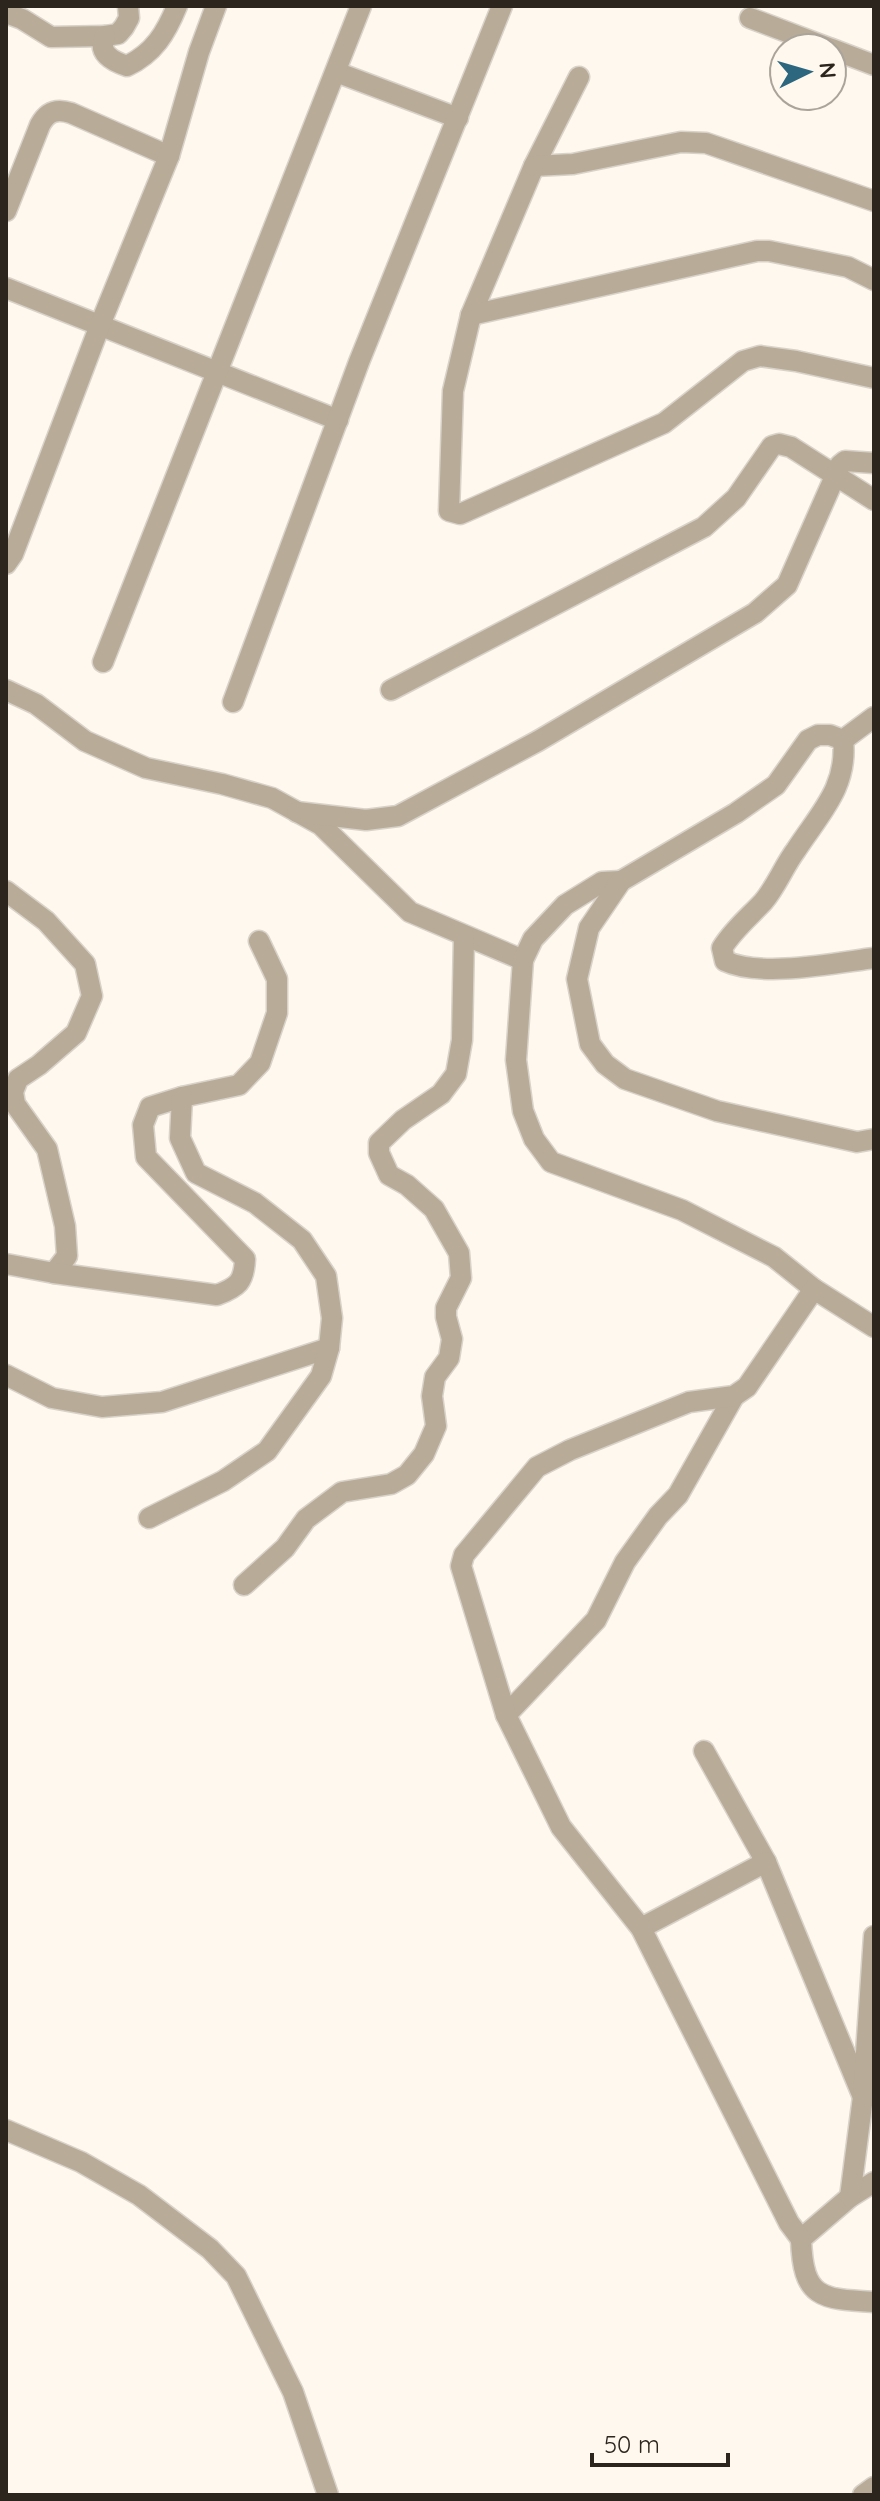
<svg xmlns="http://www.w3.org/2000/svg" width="880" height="2501" font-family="Quicksand,sans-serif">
  <rect width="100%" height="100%" fill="#fef8ef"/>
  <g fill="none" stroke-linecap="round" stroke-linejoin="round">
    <defs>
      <g id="street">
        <path d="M6,13l16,6 29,18 54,-1 13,-2 6,-7 5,-9 -1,-12"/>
        <path d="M750,18l79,30"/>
        <path d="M105,36c-8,17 7,25 22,30 27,-13 39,-33 50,-60"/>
        <path d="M832,49l42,16"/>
        <path d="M336,72l122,46"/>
        <path d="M579,77l-45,89 -63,149 -18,76 -4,120 11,3 7,-3 197,-88 79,-62 17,-5 36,5 78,17"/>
        <path d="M534,166l39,-2 108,-22 25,1 168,58"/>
        <path d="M6,211l34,-86c7,-13 16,-17 31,-12l98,43"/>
        <path d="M6,288l332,132"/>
        <path d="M471,315l286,-64h12l79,16 26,13"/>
        <path d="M6,564l7,-10 87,-229 69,-169 30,-104 17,-46"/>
        <path d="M103,662l258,-656"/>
        <path d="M6,690l30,14 49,37 61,27 76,16 50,14 49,27 89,87 113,48"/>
        <path d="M391,690l313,-163 32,-29 36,-52 7,-2 12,3 83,53"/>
        <path d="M233,702l126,-340 143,-356"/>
        <path d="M843,740l31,-23"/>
        <path d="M297,812l69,8 32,-4 140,-75 217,-128 32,-28 53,-120 5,-4 29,2"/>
        <path d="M621,881l-19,1 -37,23 -32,34 -10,21 -7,100 7,51 11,28 17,23 131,48 92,47 40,32 60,38"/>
        <path d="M6,891l40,30 39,43 7,32 -16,37 -37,32 -21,14 -5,13 2,12 32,45 18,77 2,30 -13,17"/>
        <path d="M874,958c-39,5 -113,20 -149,3l-3,-13c11,-18 27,-31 41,-46 13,-15 21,-36 33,-52 24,-37 52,-63 47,-110l-13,-5h-12l-10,5 -32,45 -40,28 -115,68 -32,47 -12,51 13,65 15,20 20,15 92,32 140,31 17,-3"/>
        <path d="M6,1264l48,9 163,22c21,-8 27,-13 28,-36l-99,-102 -3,-32 7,-18 32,-10 57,-12 21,-22 17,-50v-34l-18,-38"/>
        <path d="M6,1375l46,23 50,9 60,-5 167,-54"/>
        <path d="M149,1518l74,-37 44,-30 54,-75 8,-28 3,-30 -6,-42 -24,-36 -47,-37 -59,-30 -16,-35 2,-41"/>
        <path d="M244,1585l41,-37 21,-29 36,-27 49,-8 16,-9 17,-21 12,-28 -4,-30 3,-19 14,-19 3,-19 -6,-22v-9l15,-30 -2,-25 -25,-44 -27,-24 -18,-10 -10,-22v-10l24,-23 38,-26 15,-20 6,-34 2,-104"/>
        <path d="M506,1715l90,-95 29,-58 33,-46 20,-21 56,-99"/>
        <path d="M704,1751l62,111 97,235"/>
        <path d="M641,1928l125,-66"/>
        <path d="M6,2130l75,32 58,33 71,54 26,27 57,116 35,103"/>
        <path d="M874,2182l-24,15 -49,42c2,59 19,60 73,63"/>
        <path d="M850,2197l13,-100 11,-161"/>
        <path d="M801,2239l-12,-16 -148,-295 -80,-101 -55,-112 -45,-149 3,-11 73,-88 33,-17 119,-48 45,-6 13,-9 67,-98"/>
        <path d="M863,2495l11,-8"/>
      </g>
    </defs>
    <use href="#street" stroke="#d8d2c9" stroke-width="23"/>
    <use href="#street" stroke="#b8ab98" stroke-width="20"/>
  </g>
  <rect width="880" height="2501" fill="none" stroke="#2b251d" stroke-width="16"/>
  <g transform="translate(808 72) rotate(85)"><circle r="38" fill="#fef8ef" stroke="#aaa49b" stroke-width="2"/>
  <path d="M0-6L14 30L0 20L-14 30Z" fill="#2c677f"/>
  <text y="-12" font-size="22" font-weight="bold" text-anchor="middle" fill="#2b251d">N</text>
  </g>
  <path d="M592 2453v12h136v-12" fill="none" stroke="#2b251d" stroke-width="4"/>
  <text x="604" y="2453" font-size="24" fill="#2b251d" stroke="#fef8ef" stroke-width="6" paint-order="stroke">50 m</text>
</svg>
